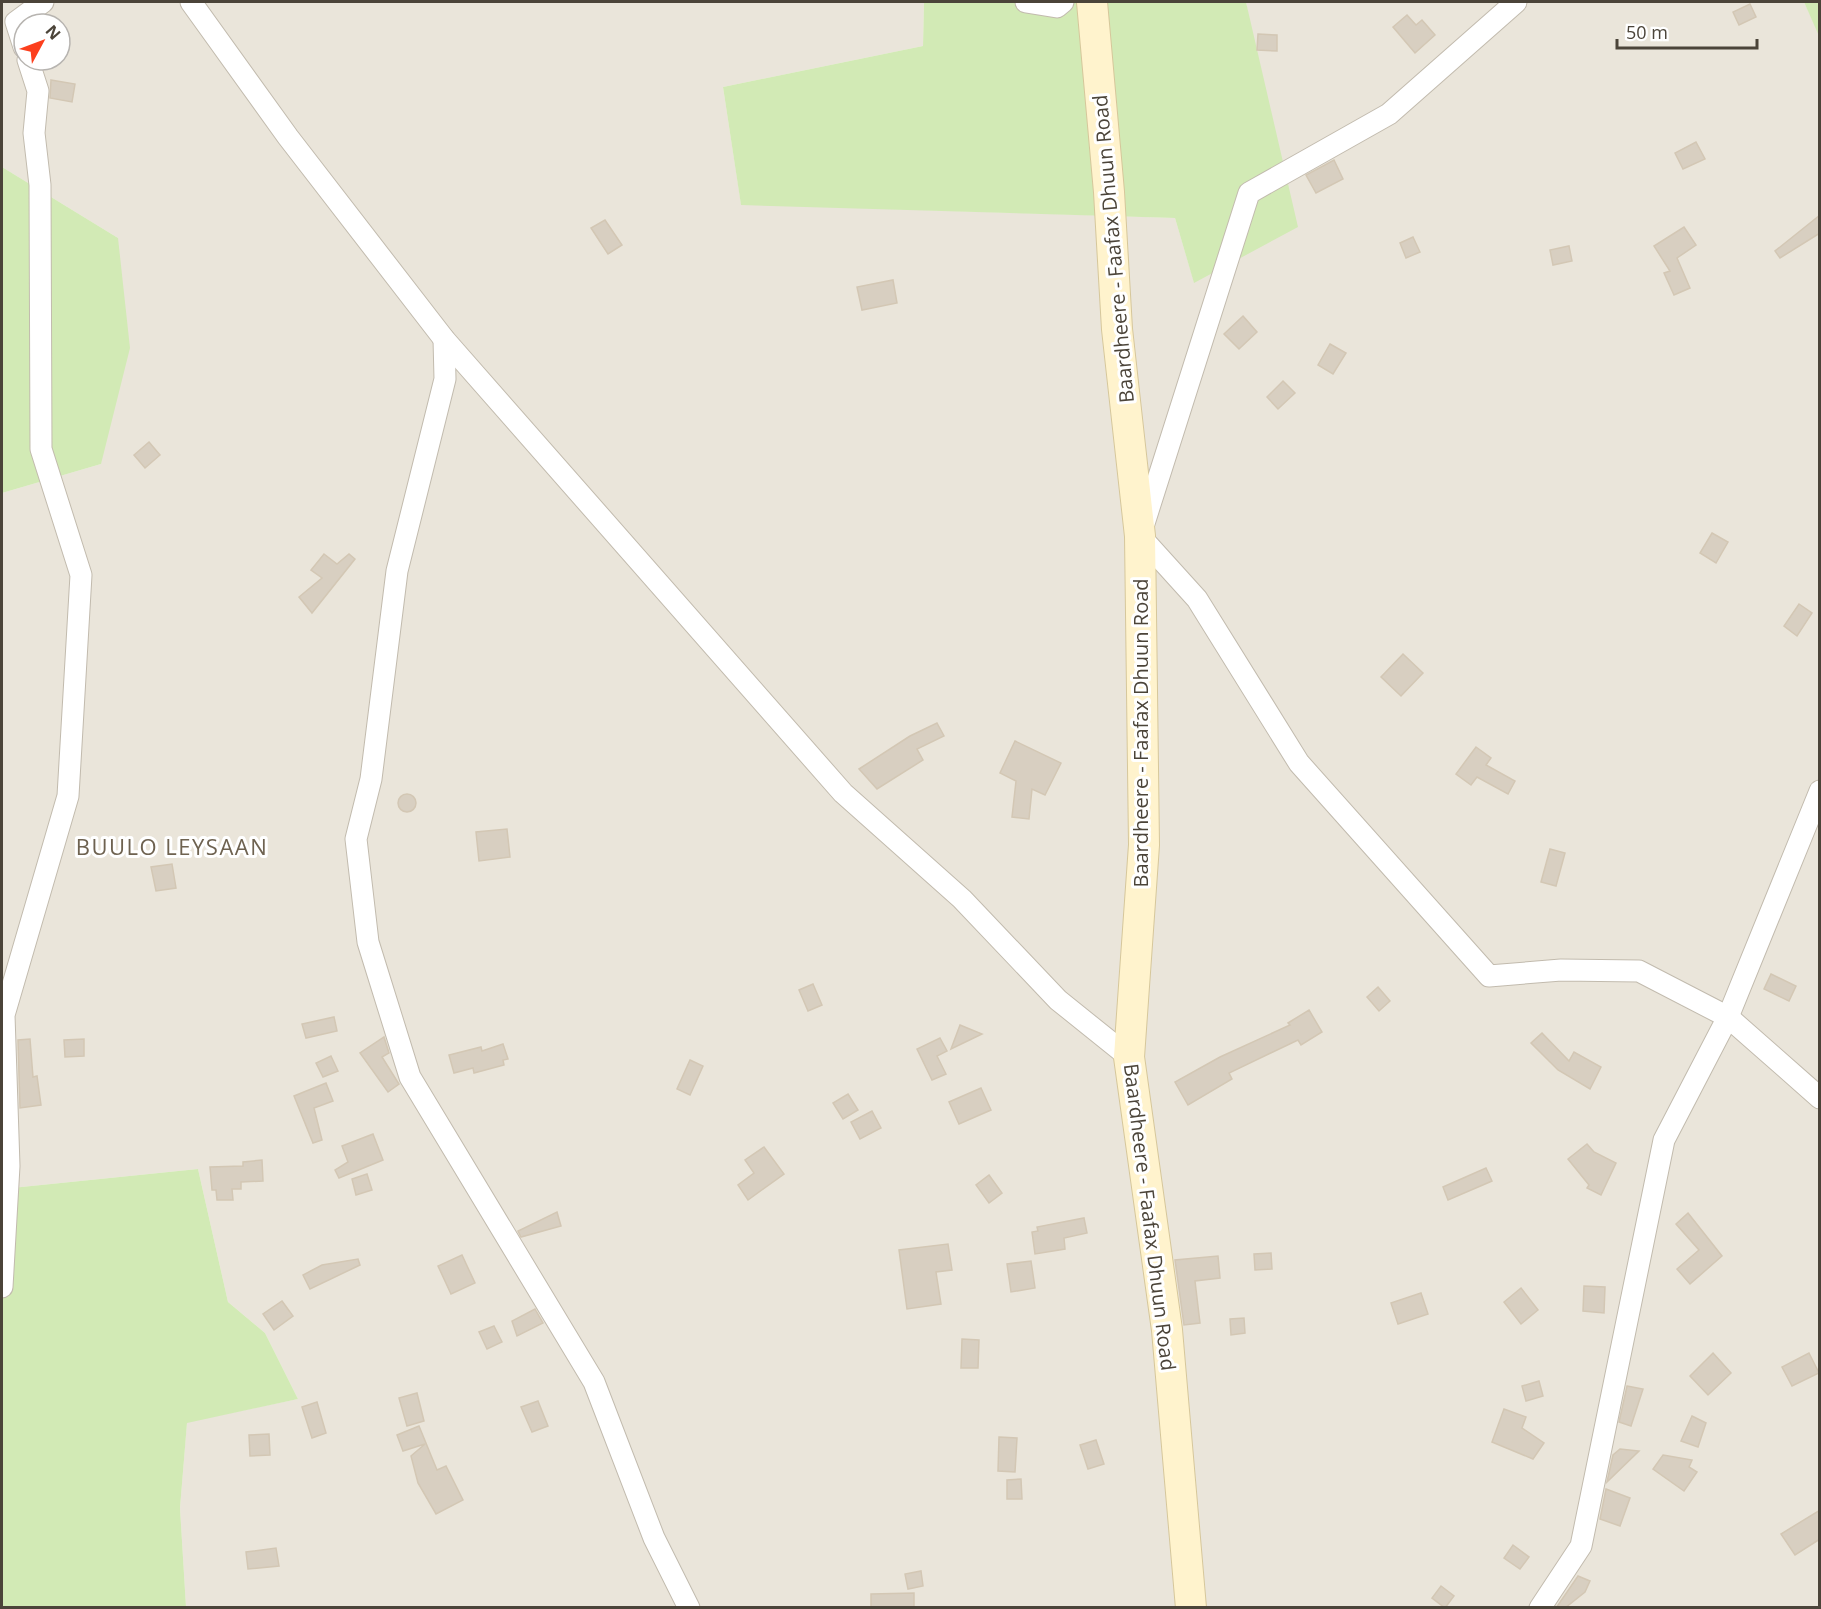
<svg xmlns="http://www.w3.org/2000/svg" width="1821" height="1609" font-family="'Open Sans',sans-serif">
  <rect width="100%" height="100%" fill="#f6f3ec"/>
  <path fill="#eae5da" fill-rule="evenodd" d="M2,2h922l-1,44 -200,41 18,117 434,14 19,64 58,-247 -6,-33h558l16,34 -1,1571h-1633l-6,-99 7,-86 111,-23 -33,-66 -37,-31 -30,-133 -196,20v-696l99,-29 17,-226 -116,-71zM24,24h36v36h-36z"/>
  <g fill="#d2eab5">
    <path d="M924,2h322l52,225 -104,56 -19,-65 -434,-13 -18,-118 200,-41z"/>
    <path d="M1804,2h15v34z"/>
    <path d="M2,167l116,71 12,110 -29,116 -99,29z"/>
    <path d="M198,1169l30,133 37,31 33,66 -111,24 -7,85 6,99h-184v-418z"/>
  </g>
  <g fill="#d8cfc1" stroke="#d3c7b4" stroke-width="1.5">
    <path d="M1750,4l6,13 -17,8 -6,-13z"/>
    <path d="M1407,15l9,10 6,-5 13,15 -20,18 -22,-26z"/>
    <path d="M1258,34l19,1v16l-20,-1z"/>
    <path d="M51,80l24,4 -3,18 -22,-4z"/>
    <path d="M1696,142l9,17 -22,10 -8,-16z"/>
    <path d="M1334,160l9,19 -27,14 -10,-18z"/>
    <path d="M1820,215v18l-40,25 -5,-7z"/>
    <path d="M605,220l17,25 -14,9 -17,-26z"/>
    <path d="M1684,227l12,18 -19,13 13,30 -16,7 -10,-22 6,-2 -16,-25z"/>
    <path d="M1413,237l7,15 -14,6 -6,-15z"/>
    <path d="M1569,246l3,15 -19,4 -3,-15z"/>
    <path d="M893,280l4,23 -35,7 -5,-23z"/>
    <path d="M1243,316l14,16 -18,17 -15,-15z"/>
    <path d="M1330,344l16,9 -13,21 -15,-9z"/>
    <path d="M1283,381l12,12 -17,16 -11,-12z"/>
    <path d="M149,442l11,13 -15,13 -11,-13z"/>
    <path d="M1712,533l16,9 -12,21 -16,-10z"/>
    <path d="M324,554l13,10 12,-10 6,5 -43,54 -13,-16 23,-19 -11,-8z"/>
    <path d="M1799,604l13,9 -15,23 -13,-10z"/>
    <path d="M1403,654l20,19 -22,23 -20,-19z"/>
    <path d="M937,723l7,13 -27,13 6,11 -46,29 -18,-20 51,-33z"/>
    <path d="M1015,741l46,22 -16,32 -13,-6 -3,30 -17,-2 4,-36 -16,-8z"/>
    <path d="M1476,747l15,11 -5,7 29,16 -7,13 -31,-17 -6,8 -15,-11z"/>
    <circle cx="407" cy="803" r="9"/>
    <path d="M507,829l3,28 -31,4 -3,-29z"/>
    <path d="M1550,849l15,4 -9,33 -15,-4z"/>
    <path d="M172,864l4,24 -20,3 -5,-24z"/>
    <path d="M1771,974l25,12 -7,15 -25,-12z"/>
    <path d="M813,984l9,21 -14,6 -9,-21z"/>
    <path d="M1378,987l12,14 -11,10 -12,-14z"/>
    <path d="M1309,1010l13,22 -21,13 -3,-5 -69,33 3,6 -44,26 -13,-23 45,-25 70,-32 -2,-2z"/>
    <path d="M334,1017l3,14 -31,7 -4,-14z"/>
    <path d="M960,1025l22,9 -31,15z"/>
    <path d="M1542,1033l27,28 5,-9 27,15 -11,22 -32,-19 -27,-27z"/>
    <path d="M384,1037l5,16 -7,4 17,27 -11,8 -28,-39z"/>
    <path d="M940,1038l7,13 -10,5 9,18 -14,6 -15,-31z"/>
    <path d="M30,1039l3,38 4,-1 4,29 -21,3 -2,-68z"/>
    <path d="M84,1039v17l-19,1 -1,-17z"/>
    <path d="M503,1044l5,15 -5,1 1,5 -30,8 -1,-5 -19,5 -5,-18 32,-8 1,4z"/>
    <path d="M331,1056l7,15 -15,6 -7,-14z"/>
    <path d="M690,1060l13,6 -13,29 -13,-6z"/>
    <path d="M326,1083l7,18 -19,7 8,32 -9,3 -19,-47z"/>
    <path d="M981,1088l10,22 -32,14 -10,-22z"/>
    <path d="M848,1094l10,16 -15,9 -10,-16z"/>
    <path d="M872,1111l9,17 -21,11 -9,-17z"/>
    <path d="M373,1134l10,26 -44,18 -4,-8 13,-8 -6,-16z"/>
    <path d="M1587,1144l7,8 22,11 -15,32 -14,-7 2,-3 -21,-26z"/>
    <path d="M764,1147l20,27 -36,26 -10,-15 16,-12 -9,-13z"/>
    <path d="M262,1160l1,21 -22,1v7h-9l1,11h-16l-1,-10h-4l-2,-23 33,-1v-4z"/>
    <path d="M1486,1168l6,13 -44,19 -5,-13z"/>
    <path d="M367,1174l5,16 -16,5 -4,-16z"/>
    <path d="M989,1175l13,18 -13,10 -13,-18z"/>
    <path d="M557,1212l4,14 -40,11 -3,-6z"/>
    <path d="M1688,1213l34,43 -32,28 -13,-15 22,-19 -23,-26z"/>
    <path d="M1084,1218l3,15 -23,5 1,11 -30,5 -3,-22 6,-1 -1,-4z"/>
    <path d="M948,1244l4,26 -16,2 5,32 -34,5 -8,-59z"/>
    <path d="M1271,1253l1,16 -17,1 -1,-16z"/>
    <path d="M462,1255l13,28 -24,11 -13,-28z"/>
    <path d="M1218,1256l2,22 -25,3 5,42 -16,2 -9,-65z"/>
    <path d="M358,1259l2,6 -50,24 -7,-14 19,-10z"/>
    <path d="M1031,1261l4,27 -24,4 -4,-28z"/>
    <path d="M1584,1286l21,1 -1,26 -21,-2z"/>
    <path d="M1521,1288l17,22 -17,14 -17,-22z"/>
    <path d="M1421,1293l7,21 -30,10 -7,-21z"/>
    <path d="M282,1301l11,15 -19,14 -11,-16z"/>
    <path d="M535,1309l8,14 -26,13 -5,-15z"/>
    <path d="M1244,1318l1,15 -14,2 -1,-16z"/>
    <path d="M494,1326l8,16 -15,7 -8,-17z"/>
    <path d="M962,1339l17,1 -1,28h-17z"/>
    <path d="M1713,1353l18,20 -23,22 -18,-19z"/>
    <path d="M1809,1353l10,20 -27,13 -10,-19z"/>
    <path d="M1539,1381l4,15 -17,5 -4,-15z"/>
    <path d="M1627,1386l16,3 -12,37 -12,-4z"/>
    <path d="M417,1393l7,28 -17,5 -8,-28z"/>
    <path d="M538,1401l10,25 -16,6 -11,-25z"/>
    <path d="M317,1402l9,31 -14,5 -10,-31z"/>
    <path d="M1504,1409l22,8 -4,11 22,15 -11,16 -41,-17z"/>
    <path d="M1692,1416l14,7 -8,24 -17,-6z"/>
    <path d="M419,1426l18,44 9,-4 17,34 -27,14 -18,-31 -7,-27 14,-12 -22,7 -6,-16z"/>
    <path d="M269,1434l1,21 -20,1 -1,-21z"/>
    <path d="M999,1437l18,1 -2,34 -17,-1z"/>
    <path d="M1096,1440l8,24 -16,5 -8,-24z"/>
    <path d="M1620,1449l19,2 -32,31 6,-27z"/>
    <path d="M1663,1455l29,5 -3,7 8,5 -13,19 -31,-22z"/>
    <path d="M1021,1479l1,20h-15v-19z"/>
    <path d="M1606,1489l24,9 -10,28 -20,-7z"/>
    <path d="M1820,1510v29l-25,16 -14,-21z"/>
    <path d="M1513,1545l16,12 -9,12 -16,-11z"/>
    <path d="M276,1548l3,18 -31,3 -2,-17z"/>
    <path d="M921,1571l2,15 -15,3 -3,-15z"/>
    <path d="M1578,1576l12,5 -5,11 -20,16h-9z"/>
    <path d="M1441,1586l13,10 -9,12 -13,-10z"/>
    <path d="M914,1593v15h-43v-14z"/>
  </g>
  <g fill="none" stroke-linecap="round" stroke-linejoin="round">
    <defs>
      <g id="street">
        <path d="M191,2l97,135 156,202 399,454 119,106 96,101 71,57"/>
        <path d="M1026,2l31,5 6,-5"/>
        <path d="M1516,2l-127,112 -140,79 -109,343 57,63 102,164 190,213 72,-6 78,1 89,46 92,81"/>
        <path d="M24,47l-8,-25 27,-20"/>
        <path d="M444,339l1,40 -48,192 -26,208 -15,60 12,103 42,135 184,305 60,156 35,70"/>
        <path d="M2,1287l7,-121 -5,-151 64,-219 13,-221 -40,-126 -1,-264 -6,-52 4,-42 -10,-31"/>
        <path d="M1540,1608l41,-62 83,-406 64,-123 92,-226"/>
      </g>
      <path id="secondary" d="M1092,2l17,190 8,137 23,207 4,309 -15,212 38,273 24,278"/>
    </defs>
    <use href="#street" stroke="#c2bbae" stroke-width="23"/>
    <use href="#secondary" stroke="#d6c79b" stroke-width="32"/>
    <use href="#street" stroke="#fff" stroke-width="21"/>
    <use href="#secondary" stroke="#fff3cd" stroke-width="30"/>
  </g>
  <g text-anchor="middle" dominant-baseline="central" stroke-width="6" stroke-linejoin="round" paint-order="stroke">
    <g font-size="20" fill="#4b4439" stroke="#fff">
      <text transform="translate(1113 249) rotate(-95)">Baardheere - Faafax Dhuun Road</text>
      <text transform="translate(1140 733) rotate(-90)">Baardheere - Faafax Dhuun Road</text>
      <text transform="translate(1150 1217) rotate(83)">Baardheere - Faafax Dhuun Road</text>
    </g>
    <g font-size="22" letter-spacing="1.5" fill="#6e6250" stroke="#fff">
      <text x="172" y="846">BUULO LEYSAAN</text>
    </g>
  </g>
  <rect width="1821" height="1609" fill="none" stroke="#4b4439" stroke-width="6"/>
  <g transform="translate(42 42) rotate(49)"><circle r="28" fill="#ffffff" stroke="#b7b4b0" stroke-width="1.5"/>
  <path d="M0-4.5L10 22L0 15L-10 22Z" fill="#fc3f1d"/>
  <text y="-9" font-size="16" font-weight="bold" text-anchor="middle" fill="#4b4439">N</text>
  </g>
  <path d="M1617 39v9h140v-9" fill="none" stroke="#4b4439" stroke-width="3"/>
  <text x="1626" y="39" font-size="18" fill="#4b4439" stroke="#ffffff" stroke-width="4.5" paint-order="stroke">50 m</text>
</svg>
